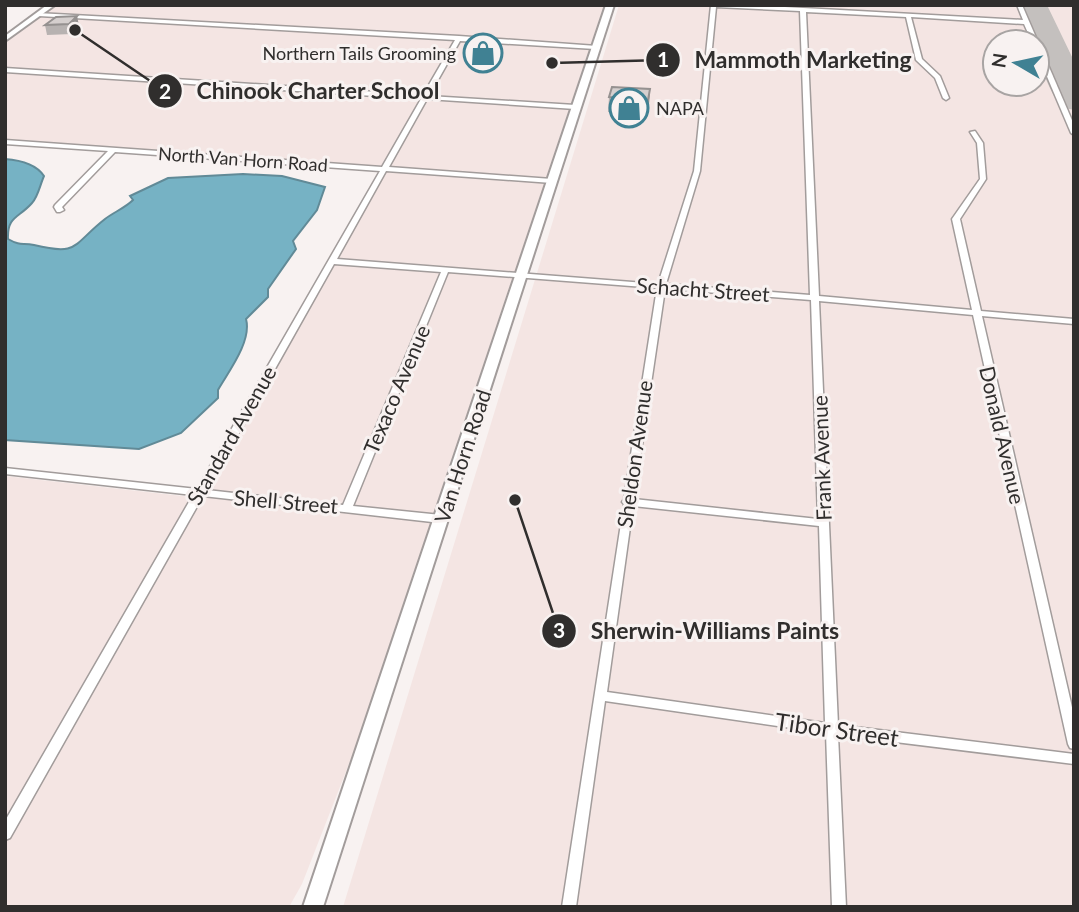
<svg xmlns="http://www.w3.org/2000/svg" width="1079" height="912" font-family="Lato,sans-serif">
  <rect width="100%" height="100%" fill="#f8f2f1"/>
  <g fill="#f4e5e3" fill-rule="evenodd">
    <path d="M55,5h549l-250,746 -52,133 -13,23h-284v-431l195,22 188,-330 -383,-28v-100z"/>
    <path d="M619,5h455v902h-731zM995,42h42v42h-42z"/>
  </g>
  <path fill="#76b2c4" stroke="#618a97" stroke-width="2" d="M5,159c14,1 31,5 39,17 -4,9 -6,21 -12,27 -13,15 -25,13 -24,36 14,8 14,3 26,6 45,11 38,0 71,-26 9,-7 20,-11 28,-19l-3,-4 38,-18 75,-4 39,2 43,11 -8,23 -24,31 3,8 -28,40v8l-22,22c6,22 -17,52 -28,71v8l-37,35 -42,16 -134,-9z"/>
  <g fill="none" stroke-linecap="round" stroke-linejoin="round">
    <path fill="#c4c0be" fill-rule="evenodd" d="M1016,5h31l27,56v49l-13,-3c-12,-18 -24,-44 -24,-65h-6z"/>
    <defs>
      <g id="minor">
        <path d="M711,5h35l277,15 -6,-15h5l16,37 -1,1 -5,-1 -8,-18 -113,-7 11,42 18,17 9,22 -3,2 -3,-2 -8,-20 -19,-18 -10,-43 -100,-5 13,284 153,14 -20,-91 28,-40 -3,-36 -7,-11 5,-1 8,12 3,36 -26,40 21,92 93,8v5l-92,-8 92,400v33l-4,-1 -2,-4 -95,-429 -154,-14 19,424 236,29v10l-236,-29 8,172h-14l-6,-174 -221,-32 -29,206h-14l62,-403 -2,-2 2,-3 33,-211 -209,-16 -95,234 88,9 5,4 -1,2 -4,2 -238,-27 -193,342 -5,2v-19l188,-326 -188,-21v-6l192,21 183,-318 -265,-19 -53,55 2,3 -4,2h-3l-3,-5 1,-2 53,-54 -103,-7v-4l377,27 39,-68 -416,-27v-4l418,27 32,-55 -416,-24 -2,-1v-2l422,23 138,10v2l-2,1 -135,-8 -31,55 146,9 3,2 -3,2 -148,-10 -38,68 163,12 3,2 -3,2 -166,-12 -49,88 321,25 36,-113zM716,7l84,4 10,284 -144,-11 34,-113zM334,264l107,8 -98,233 -136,-15zM665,289l146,11 7,219 -184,-20zM633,506l186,20 6,197 -218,-31z"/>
        <path d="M1037,44l3,2 34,79v10l-3,-2 -34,-80z"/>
      </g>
      <path id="tertiary" d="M47,5h8l-50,36v-5z"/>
      <path id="secondary" d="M606,5h8l-291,902h-20z"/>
    </defs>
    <use href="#minor" stroke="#a29c9b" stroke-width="3"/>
    <use href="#tertiary" stroke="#a29c9b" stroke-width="4"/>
    <use href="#secondary" stroke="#a29c9b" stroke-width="4"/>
    <use href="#minor" fill="#fff" fill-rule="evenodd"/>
    <use href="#tertiary" fill="#fff" fill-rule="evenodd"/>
    <use href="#secondary" fill="#fff" fill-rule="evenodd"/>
  </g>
  <g fill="#b7b2b1">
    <path d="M77,16l2,10 -7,8 -25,1 -2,-10z"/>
    <path d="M650,89l-1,15 -2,11 -39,-3 1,-15z"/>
  </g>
  <g fill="#959190">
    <path d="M77,16l2,10 -7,8 -3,-10z"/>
    <path d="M650,89l-1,15 -2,11 1,-15z"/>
  </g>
  <g fill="#d5cfce" stroke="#959190" stroke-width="2">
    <path d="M77,16l-8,8 -24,1 11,-8z"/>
    <path d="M612,87l38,2 -2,11 -39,-3z"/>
  </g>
  <defs>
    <symbol id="shop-ring" viewBox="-11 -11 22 22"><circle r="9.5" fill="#f8f2f1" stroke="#408193" stroke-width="1.5"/><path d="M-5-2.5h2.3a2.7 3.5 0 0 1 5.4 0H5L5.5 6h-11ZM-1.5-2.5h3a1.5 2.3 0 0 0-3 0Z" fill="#408193"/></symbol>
  </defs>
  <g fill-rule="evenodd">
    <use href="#shop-ring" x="461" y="31" width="44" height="44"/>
    <use href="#shop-ring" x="607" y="86" width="44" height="44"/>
  </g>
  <g text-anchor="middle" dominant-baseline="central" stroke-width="6" stroke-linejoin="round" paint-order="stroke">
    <g font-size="18" fill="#302e2d" stroke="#f8f2f1" text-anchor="end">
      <text x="456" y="53">Northern Tails Grooming</text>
      <text x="656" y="108" text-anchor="start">NAPA</text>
    </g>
    <g font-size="18" fill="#302e2d" stroke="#f8f2f1">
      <text transform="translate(243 159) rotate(4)">North Van Horn Road</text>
    </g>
    <g font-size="21" fill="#302e2d" stroke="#f8f2f1">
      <text transform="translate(703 289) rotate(4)">Schacht Street</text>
      <text transform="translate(396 389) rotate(-67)">Texaco Avenue</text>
      <text transform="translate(231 435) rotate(-60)">Standard Avenue</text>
      <text transform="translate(1003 435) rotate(77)">Donald Avenue</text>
      <text transform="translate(634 454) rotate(-82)">Sheldon Avenue</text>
      <text transform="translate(462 456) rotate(-72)">Van Horn Road</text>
      <text transform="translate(821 458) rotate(-92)">Frank Avenue</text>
      <text transform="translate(286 501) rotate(5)">Shell Street</text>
    </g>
    <g font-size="24" fill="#302e2d" stroke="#f8f2f1">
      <text transform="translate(837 729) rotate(8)">Tibor Street</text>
    </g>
  </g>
  <path fill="none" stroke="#302e2d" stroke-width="2.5" d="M552 63L663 60M75 30L165 91M515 500L559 631"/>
  <g fill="#302e2d" stroke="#f8f2f1" stroke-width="2.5">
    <circle cx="552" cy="63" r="7"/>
    <circle cx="75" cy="30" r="7"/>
    <circle cx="515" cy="500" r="7"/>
    <circle cx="663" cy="60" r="18"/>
    <circle cx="165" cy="91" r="18"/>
    <circle cx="559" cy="631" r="18"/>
  </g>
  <g font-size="21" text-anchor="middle" font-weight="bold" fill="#fff">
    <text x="663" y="67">1</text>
    <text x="165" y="99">2</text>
    <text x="559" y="638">3</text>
  </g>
  <g font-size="23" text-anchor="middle" font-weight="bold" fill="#302e2d" stroke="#f8f2f1" stroke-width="6" stroke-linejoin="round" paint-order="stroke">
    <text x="803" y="68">Mammoth Marketing</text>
    <text x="318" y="99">Chinook Charter School</text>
    <text x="715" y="639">Sherwin-Williams Paints</text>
  </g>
  <rect width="1079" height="912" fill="none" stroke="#302e2d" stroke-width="14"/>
  <g transform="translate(1016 63) rotate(279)"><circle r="33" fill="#f8f2f1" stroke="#a8a4a3" stroke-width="2"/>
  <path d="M0-5L12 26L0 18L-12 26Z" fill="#408193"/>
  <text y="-10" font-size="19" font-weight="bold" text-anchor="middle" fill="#302e2d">N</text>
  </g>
</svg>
